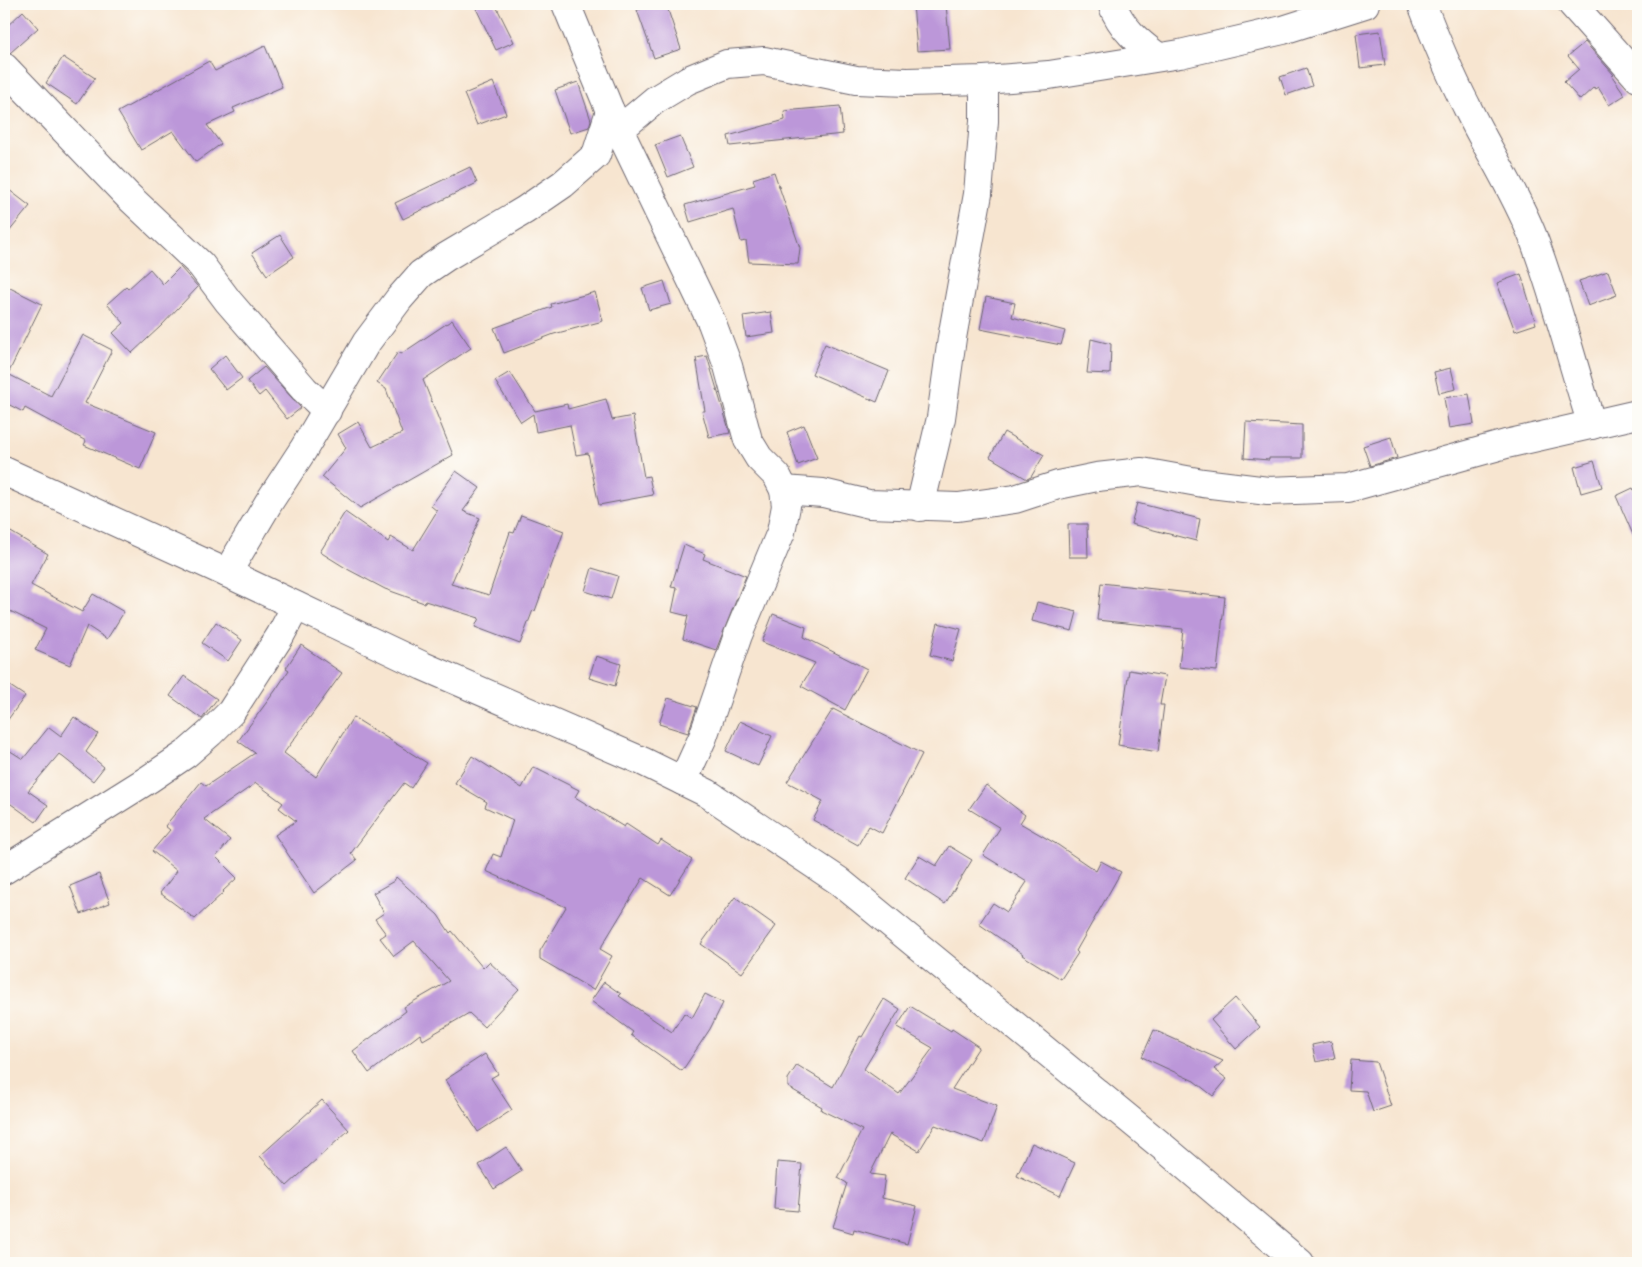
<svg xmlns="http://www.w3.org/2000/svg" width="1642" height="1267" font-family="'Sorts Mill Goudy',serif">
  <rect width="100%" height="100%" fill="#fdfcf7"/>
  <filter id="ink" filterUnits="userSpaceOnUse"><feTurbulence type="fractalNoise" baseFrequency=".02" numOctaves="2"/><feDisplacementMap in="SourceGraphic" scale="10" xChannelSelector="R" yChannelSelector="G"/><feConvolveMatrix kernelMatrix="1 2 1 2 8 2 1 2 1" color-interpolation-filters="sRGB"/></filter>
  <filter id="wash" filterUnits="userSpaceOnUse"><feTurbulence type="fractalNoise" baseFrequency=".0096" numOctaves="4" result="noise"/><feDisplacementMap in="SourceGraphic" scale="20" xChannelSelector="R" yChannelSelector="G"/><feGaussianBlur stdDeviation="1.12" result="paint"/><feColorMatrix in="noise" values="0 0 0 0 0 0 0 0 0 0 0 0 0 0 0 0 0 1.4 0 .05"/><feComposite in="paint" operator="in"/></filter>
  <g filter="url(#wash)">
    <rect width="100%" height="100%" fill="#f7e5d0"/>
    <g id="blocks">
      <g fill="#bc97d9">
        <polygon points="474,4 495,4 514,42 496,50"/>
        <polygon points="658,4 666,4 681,49 654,58 637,10"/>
        <polygon points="913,4 946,4 950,49 917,51"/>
        <polygon points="23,11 38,28 10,53 4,52 4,29"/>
        <polygon points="1380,31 1385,65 1360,68 1356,34"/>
        <polygon points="1585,42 1614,75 1612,76 1625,95 1609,105 1598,87 1595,89 1594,87 1580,100 1564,82 1579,69 1568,56"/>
        <polygon points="265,46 282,87 233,108 235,112 207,125 221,144 196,162 173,131 141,150 118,112 209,61 215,71"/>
        <polygon points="63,57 95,78 77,104 46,83"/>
        <polygon points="1306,68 1312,86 1286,95 1280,77"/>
        <polygon points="493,82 506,114 477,125 464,94"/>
        <polygon points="578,82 591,120 589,127 570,133 555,90"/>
        <polygon points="840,106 843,134 730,146 728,136 785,120 784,111"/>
        <polygon points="680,136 693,167 668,177 655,145"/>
        <polygon points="470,167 477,183 403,219 395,203"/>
        <polygon points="774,172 800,248 798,264 749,262 746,241 741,242 733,209 690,222 685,205 755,185 753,179"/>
        <polygon points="4,186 30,206 4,238"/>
        <polygon points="280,235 294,257 267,275 252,253"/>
        <polygon points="180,267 198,287 161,326 132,353 113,333 124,323 107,304 126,287 128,289 150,269 163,284"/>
        <polygon points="1608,271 1617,295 1588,306 1579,281"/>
        <polygon points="1521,274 1536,324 1515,331 1497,283"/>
        <polygon points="664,281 671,304 649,310 642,288"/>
        <polygon points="4,285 42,304 8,374 51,396 83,335 112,350 85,403 156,432 140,469 84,445 86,441 25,408 23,412 4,402"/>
        <polygon points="595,292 603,321 554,334 504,353 494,328 552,307 551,304"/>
        <polygon points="986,297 1015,303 1012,317 1065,331 1061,345 980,329"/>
        <polygon points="771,312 774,333 746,337 743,316"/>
        <polygon points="452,320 471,348 423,380 453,455 360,508 322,477 346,448 338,434 358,422 372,447 402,433 386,389 377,383 398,352 401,354"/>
        <polygon points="1091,339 1111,344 1110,374 1087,373"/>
        <polygon points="825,344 889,371 877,402 812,374"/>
        <polygon points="225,355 242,378 226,390 209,369"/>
        <polygon points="707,356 730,433 709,437 702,411 705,411 696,358"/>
        <polygon points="264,367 301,408 287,419 265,391 259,396 247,381"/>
        <polygon points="1451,368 1456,389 1439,393 1434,372"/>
        <polygon points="510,372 535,411 567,404 568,409 606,399 612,420 633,416 644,477 649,476 653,495 599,505 588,453 576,455 570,425 536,432 533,414 521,422 495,381"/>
        <polygon points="1469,394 1474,424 1449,428 1444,398"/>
        <polygon points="1246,422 1302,425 1302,458 1269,458 1269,460 1244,458"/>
        <polygon points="804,425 817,458 798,465 787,432"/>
        <polygon points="1004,432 1044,455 1031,477 1027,479 990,457"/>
        <polygon points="1391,437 1397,458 1370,466 1363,446"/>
        <polygon points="1594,461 1602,487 1581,493 1574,467"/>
        <polygon points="456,471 480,488 463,511 480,518 451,584 489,595 510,532 514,533 521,515 564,531 535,611 533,610 520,644 475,627 479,618 425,601 424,603 385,589 349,570 320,552 345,512 388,542 391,537 413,550 437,511 431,506"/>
        <polygon points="1633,488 1638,499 1638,546 1616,496"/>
        <polygon points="1137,503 1200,519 1196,541 1131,524"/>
        <polygon points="1068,524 1087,524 1088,557 1069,557"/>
        <polygon points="4,528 48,554 31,585 82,612 93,594 124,612 107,639 87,626 70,665 35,650 46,629 4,608"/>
        <polygon points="684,545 705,554 703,559 746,576 716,650 683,639 688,616 672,612 677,588 671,587"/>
        <polygon points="592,568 618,576 611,599 585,591"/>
        <polygon points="1101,583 1225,597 1217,671 1179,667 1183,629 1097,620"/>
        <polygon points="1037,602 1077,612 1072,631 1032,621"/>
        <polygon points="773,614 806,627 804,637 867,669 845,710 801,686 815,663 762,642"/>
        <polygon points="216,622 242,640 228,661 202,643"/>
        <polygon points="938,623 961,629 952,661 930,655"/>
        <polygon points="301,645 342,673 284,753 316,777 353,717 427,763 411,788 404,783 351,853 357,860 314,893 275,835 296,821 279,808 283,803 256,783 204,819 230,840 216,857 237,878 223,891 224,892 195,919 160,893 177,871 152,851 170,830 165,826 201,782 206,786 255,753 238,741 275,691 289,670 286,668"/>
        <polygon points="596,656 621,664 615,686 589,678"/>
        <polygon points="1129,670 1165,676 1160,705 1164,705 1158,752 1118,745"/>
        <polygon points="184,676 217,699 202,719 170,696"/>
        <polygon points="4,682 25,696 4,725"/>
        <polygon points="668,698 697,707 688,733 659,724"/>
        <polygon points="833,709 922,754 882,833 869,826 858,845 813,820 823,801 787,782"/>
        <polygon points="74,717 98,734 86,752 104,767 93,781 59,754 28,791 48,805 36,822 4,799 4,747 23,759 49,727 61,736"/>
        <polygon points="740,721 772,736 758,766 726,751"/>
        <polygon points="472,756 522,788 533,767 579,790 575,797 624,827 626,824 658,845 661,840 692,860 670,895 643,878 600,949 612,956 593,990 540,959 540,951 566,907 486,871 493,854 501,857 513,820 485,807 487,802 455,783"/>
        <polygon points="986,785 1025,815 1020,823 1058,845 1096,871 1101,861 1121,872 1076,951 1078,953 1061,979 1022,955 1023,954 979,924 993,903 1007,912 1027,882 983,855 1000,828 969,809"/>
        <polygon points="949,846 972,860 945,904 905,878 919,856 936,866"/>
        <polygon points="99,874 110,903 81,914 70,886"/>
        <polygon points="396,877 438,915 450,933 452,931 483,968 489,962 519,989 484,1027 469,1013 423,1040 420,1034 369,1073 353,1051 406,1011 404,1007 449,981 414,941 394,956 380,938 386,934 375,919 384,913 373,893 394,881"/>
        <polygon points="735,897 776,926 742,973 701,944"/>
        <polygon points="604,982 621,994 619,996 672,1032 684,1013 692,1018 705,994 723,1003 710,1029 682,1071 631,1035 633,1032 591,1001"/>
        <polygon points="1235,998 1260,1027 1236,1049 1211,1020"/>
        <polygon points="884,999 900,1009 864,1069 899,1094 933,1048 897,1027 910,1006 951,1031 952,1029 979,1047 952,1089 997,1106 984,1143 935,1125 919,1151 890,1134 870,1174 885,1176 882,1198 917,1206 907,1244 854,1229 853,1233 833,1227 847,1183 838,1178 862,1130 821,1110 822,1107 788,1087 788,1079 797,1065 833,1087 860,1036 862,1037"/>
        <polygon points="1154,1030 1223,1061 1214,1069 1227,1079 1213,1096 1194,1081 1142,1057"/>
        <polygon points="1331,1041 1335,1058 1316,1062 1312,1045"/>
        <polygon points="485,1054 498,1074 491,1078 512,1110 478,1132 445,1080"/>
        <polygon points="1351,1060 1376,1062 1391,1106 1373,1112 1366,1091 1349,1090"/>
        <polygon points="322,1100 349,1130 287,1186 260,1156"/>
        <polygon points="1032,1143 1075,1163 1060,1196 1017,1176"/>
        <polygon points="506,1147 522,1171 494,1189 479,1165"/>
        <polygon points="777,1162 802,1164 798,1211 774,1209"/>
      </g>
    </g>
  </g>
  <g filter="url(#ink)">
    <use href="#blocks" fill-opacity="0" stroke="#6d666f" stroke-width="1"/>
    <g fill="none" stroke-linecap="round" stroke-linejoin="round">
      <g stroke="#6d666f" stroke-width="30">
        <g id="minor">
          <polyline points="566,4 610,111 712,323 728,366 748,440 759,458 777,476 784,490 786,506 781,532 738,635 703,737 683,781"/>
          <path d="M 1112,4 C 1121,28 1138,42 1158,57"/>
          <path d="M 1422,4 C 1435,38 1449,72 1466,105 C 1487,149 1515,191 1533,237 C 1556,298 1572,363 1592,425"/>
          <polyline points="1572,4 1638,78"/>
          <polyline points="4,67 128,196 201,265 228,301 304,389 327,411"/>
          <polyline points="619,130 655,100 688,80 727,64 764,61 856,80 907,82 984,80 1049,75 1180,54 1283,30 1365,4"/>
          <polyline points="4,471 227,573 423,666 642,761 707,793 839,881 1163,1147 1300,1263"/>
          <polyline points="784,490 823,493 869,504 958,507 1015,499 1058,485 1097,477 1142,472 1203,483 1268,491 1348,488 1506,444 1638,414"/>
          <polyline points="920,507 941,418 952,338 978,194 984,121 984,80"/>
          <polyline points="227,573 269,502 303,450 366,343 399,299 421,274 446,257 525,210 563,184 596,155 610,111"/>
          <polyline points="4,870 149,779 186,754 210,733 231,712 280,636 296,606"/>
        </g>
      </g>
      <use href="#minor" stroke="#fff" stroke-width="28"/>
    </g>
  </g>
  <rect width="1642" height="1267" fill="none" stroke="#fdfcf7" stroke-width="20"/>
</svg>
